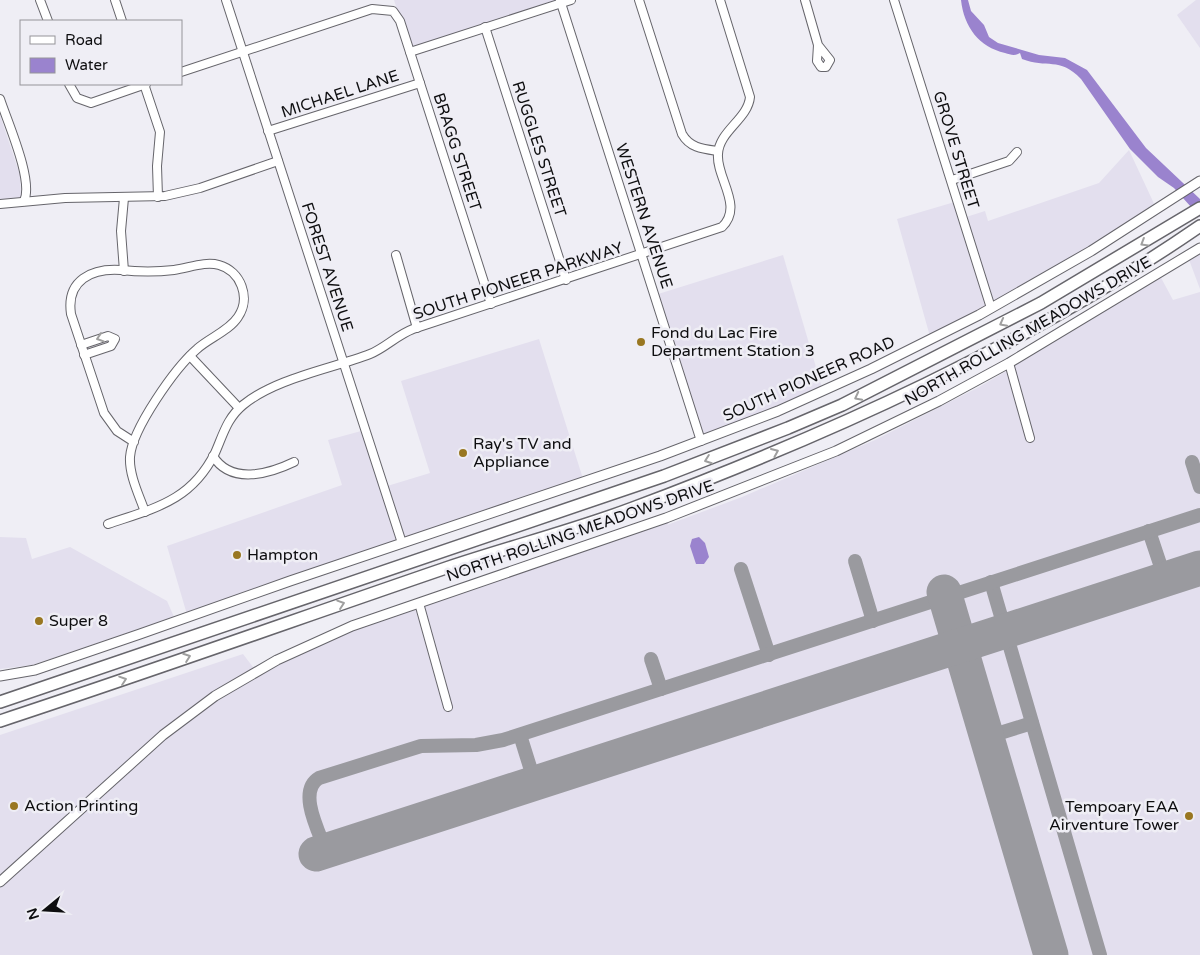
<svg xmlns="http://www.w3.org/2000/svg" width="1200" height="955" font-family="'Varela Round',sans-serif">
  <rect width="100%" height="100%" fill="#efeef5"/>
  <g fill="#e3dfee">
    <polygon points="394,0 560,0 410,52"/>
    <polygon points="1196,0 1200,0 1200,48 1177,15"/>
    <polygon points="0,115 20,175 21,197 0,200"/>
    <polygon points="1129,150 1157,210 931,340 897,219 958,201 963,218 985,211 988,221 1099,183"/>
    <polygon points="1200,248 1200,289 1188,257"/>
    <polygon points="783,255 823,391 701,441 655,295"/>
    <polygon points="1159,274 1173,300 1200,292 1200,955 0,955 0,735 243,654 256,671 296,650 676,515 667,525 742,497 875,440 979,387 1010,369 1009,363"/>
    <polygon points="539,339 584,482 188,618 167,546 342,485 328,440 365,430 384,487 430,473 401,381"/>
    <polygon points="0,537 26,538 32,559 70,547 167,601 174,617 32,665 0,669"/>
  </g>
  <g fill="#9a83ce">
    <path d="M 961,0 L 968,0 L 971,11 L 984,25 L 989,37 L 998,43 L 1039,55 L 1065,58 L 1087,70 L 1146,148 L 1200,199 L 1200,217 L 1174,188 L 1158,177 L 1130,149 L 1081,79 C 1059,56 1047,69 1022,59 L 1020,53 C 1015,56 1011,55 1005,53 C 979,47 964,27 961,0 Z"/>
    <polygon points="699,537 705,543 709,557 704,564 696,564 690,546 692,539"/>
  </g>
  <g fill="none" stroke-linecap="round" stroke-linejoin="round">
    <g stroke="#9a9a9f" stroke-width="14">
      <polyline points="1192,462 1200,487"/>
      <polyline points="1149,531 1165,579"/>
      <polyline points="855,561 873,621"/>
      <polyline points="741,569 769,655"/>
      <polyline points="991,582 1100,955"/>
      <polyline points="651,659 661,689"/>
      <polyline points="520,735 535,783"/>
      <polyline points="987,737 1032,723"/>
      <path d="M 326,851 C 319,832 297,791 319,778 L 421,746 L 476,745 L 503,740 L 1200,515"/>
    </g>
    <g stroke="#9a9a9f" stroke-width="35">
      <polyline points="944,592 1051,955"/>
      <polyline points="316,854 1200,568"/>
    </g>
    <g stroke="#66656b" stroke-width="10">
      <g id="minor">
        <polyline points="40,0 48,21"/>
        <polyline points="115,0 122,21"/>
        <polyline points="226,0 402,543"/>
        <polyline points="560,0 701,441"/>
        <path d="M 639,0 L 682,134 C 690,148 703,149 718,151"/>
        <polyline points="805,0 818,45 817,61 821,67 826,67 830,60 818,45"/>
        <polyline points="894,0 991,308"/>
        <polyline points="485,27 566,280"/>
        <polyline points="410,52 571,0"/>
        <polyline points="181,72 372,9 393,11 400,21 491,304"/>
        <polyline points="69,84 77,98 91,103 146,84"/>
        <polyline points="144,84 160,132 157,166 158,197"/>
        <path d="M 0,99 C 7,121 34,181 24,201"/>
        <polyline points="268,131 420,83"/>
        <polyline points="952,180 1009,161 1017,152"/>
        <polyline points="124,198 121,231 124,271"/>
        <polyline points="0,204 65,198 165,196 200,188 278,161"/>
        <polyline points="396,255 417,328"/>
        <polyline points="81,345 108,336 115,339 111,346 84,355"/>
        <polyline points="190,356 239,408"/>
        <polyline points="1009,363 1030,438"/>
        <path d="M 134,442 L 117,431 L 104,413 L 71,314 C 66,280 92,268 121,270 C 139,272 157,272 174,270 C 189,268 205,261 219,265 C 241,271 251,298 238,317 C 229,331 209,338 197,349 C 175,368 132,429 130,457 C 129,475 139,495 145,512"/>
        <path d="M 213,456 C 231,485 269,474 294,462"/>
        <path d="M 108,524 C 155,508 191,501 215,453 C 223,435 227,418 243,405 C 276,378 331,369 370,354 C 385,348 397,335 413,329 L 722,227 C 744,206 716,178 718,154 C 719,131 748,119 750,97 L 720,0"/>
        <polyline points="419,603 448,707"/>
      </g>
    </g>
    <g stroke="#66656b" stroke-width="11">
      <g id="major">
        <polyline points="0,676 35,670 140,634 290,581 660,456 778,411 871,369 979,315 1091,251 1200,181"/>
        <polyline points="0,882 163,735 215,696 277,660 352,626 666,518 836,451 939,401 1009,363 1200,248"/>
      </g>
    </g>
    <g stroke="#66656b" stroke-width="14">
      <g id="highway">
        <polyline points="0,702 664,476 788,428 842,405 1041,303 1200,208"/>
        <path d="M 0,721 C 149,672 297,619 446,568 C 508,547 572,531 633,508 C 830,434 1026,346 1200,226"/>
      </g>
    </g>
    <use href="#minor" stroke="#fff" stroke-width="8"/>
    <use href="#major" stroke="#fff" stroke-width="9"/>
    <use href="#highway" stroke="#fff" stroke-width="11"/>
  </g>
  <defs><path id="oneway-chevron" d="M-2-3.5L2.5 0L-2 3.5" fill="none" stroke-width="1.6" stroke-linecap="round" stroke-linejoin="round" transform="scale(1.25)"/></defs>
  <g stroke="#9f9f9f">
    <use href="#oneway-chevron" transform="translate(1144 243) rotate(149)"/>
    <use href="#oneway-chevron" transform="translate(1003 323) rotate(152)"/>
    <use href="#oneway-chevron" transform="translate(100 338) rotate(162)"/>
    <use href="#oneway-chevron" transform="translate(858 397) rotate(153)"/>
    <use href="#oneway-chevron" transform="translate(775 452) rotate(-23)"/>
    <use href="#oneway-chevron" transform="translate(708 460) rotate(160)"/>
    <use href="#oneway-chevron" transform="translate(341 604) rotate(-19)"/>
    <use href="#oneway-chevron" transform="translate(187 657) rotate(-20)"/>
    <use href="#oneway-chevron" transform="translate(123 680) rotate(-19)"/>
  </g>
  <g fill="#997721" stroke="#efeef5" stroke-width="2">
    <circle cx="641" cy="342" r="5"/>
    <circle cx="463" cy="453" r="5"/>
    <circle cx="237" cy="555" r="5"/>
    <circle cx="39" cy="621" r="5"/>
    <circle cx="14" cy="806" r="5"/>
    <circle cx="1189" cy="816" r="5"/>
  </g>
  <g text-anchor="middle" dominant-baseline="central" stroke-width="5" stroke-linejoin="round" paint-order="stroke">
    <g font-size="16" fill="#0e0e10" stroke="#efeef5">
      <text transform="translate(340 94) rotate(-18)">MICHAEL LANE</text>
      <text transform="translate(539 149) rotate(72)">RUGGLES STREET</text>
      <text transform="translate(956 150) rotate(73)">GROVE STREET</text>
      <text transform="translate(457 152) rotate(72)">BRAGG STREET</text>
      <text transform="translate(644 216) rotate(72)">WESTERN AVENUE</text>
      <text transform="translate(327 267) rotate(72)">FOREST AVENUE</text>
      <text transform="translate(518 281) rotate(-18)">SOUTH PIONEER PARKWAY</text>
      <text transform="translate(1028 331) rotate(-30)">NORTH ROLLING MEADOWS DRIVE</text>
      <text transform="translate(809 379) rotate(-24)">SOUTH PIONEER ROAD</text>
      <text transform="translate(580 531) rotate(-19)">NORTH ROLLING MEADOWS DRIVE</text>
    </g>
    <g font-size="16" fill="#0e0e10" stroke="#efeef5" text-anchor="start">
      <text x="651" y="333">Fond du Lac Fire<tspan x="651" dy="18">Department Station 3</tspan></text>
      <text x="473" y="444">Ray's TV and<tspan x="473" dy="18">Appliance</tspan></text>
      <text x="247" y="555">Hampton</text>
      <text x="49" y="621">Super 8</text>
      <text x="24" y="806">Action Printing</text>
      <text x="1179" y="807" text-anchor="end">Tempoary EAA<tspan x="1179" dy="18">Airventure Tower</tspan></text>
    </g>
  </g>
  <rect x="20" y="20" width="162" height="65" fill="#efeef5" stroke="#959499"/>
  <rect x="30" y="36" width="25" height="8" fill="#ffffff" stroke="#959499"/>
  <text x="65" y="45" font-size="15" fill="#0e0e10">Road</text>
  <rect x="30" y="58" width="25" height="15" fill="#9a83ce" stroke="#959499"/>
  <text x="65" y="70" font-size="15" fill="#0e0e10">Water</text>
  <g transform="translate(45 910) rotate(252)" stroke="#efeef5" stroke-width="4" paint-order="stroke">
  <path d="M0-4L9 19L0 12L-9 19Z" fill="#0e0e10"/>
  <text y="-8" font-size="14" font-weight="bold" text-anchor="middle" fill="#0e0e10">N</text>
  </g>
</svg>
